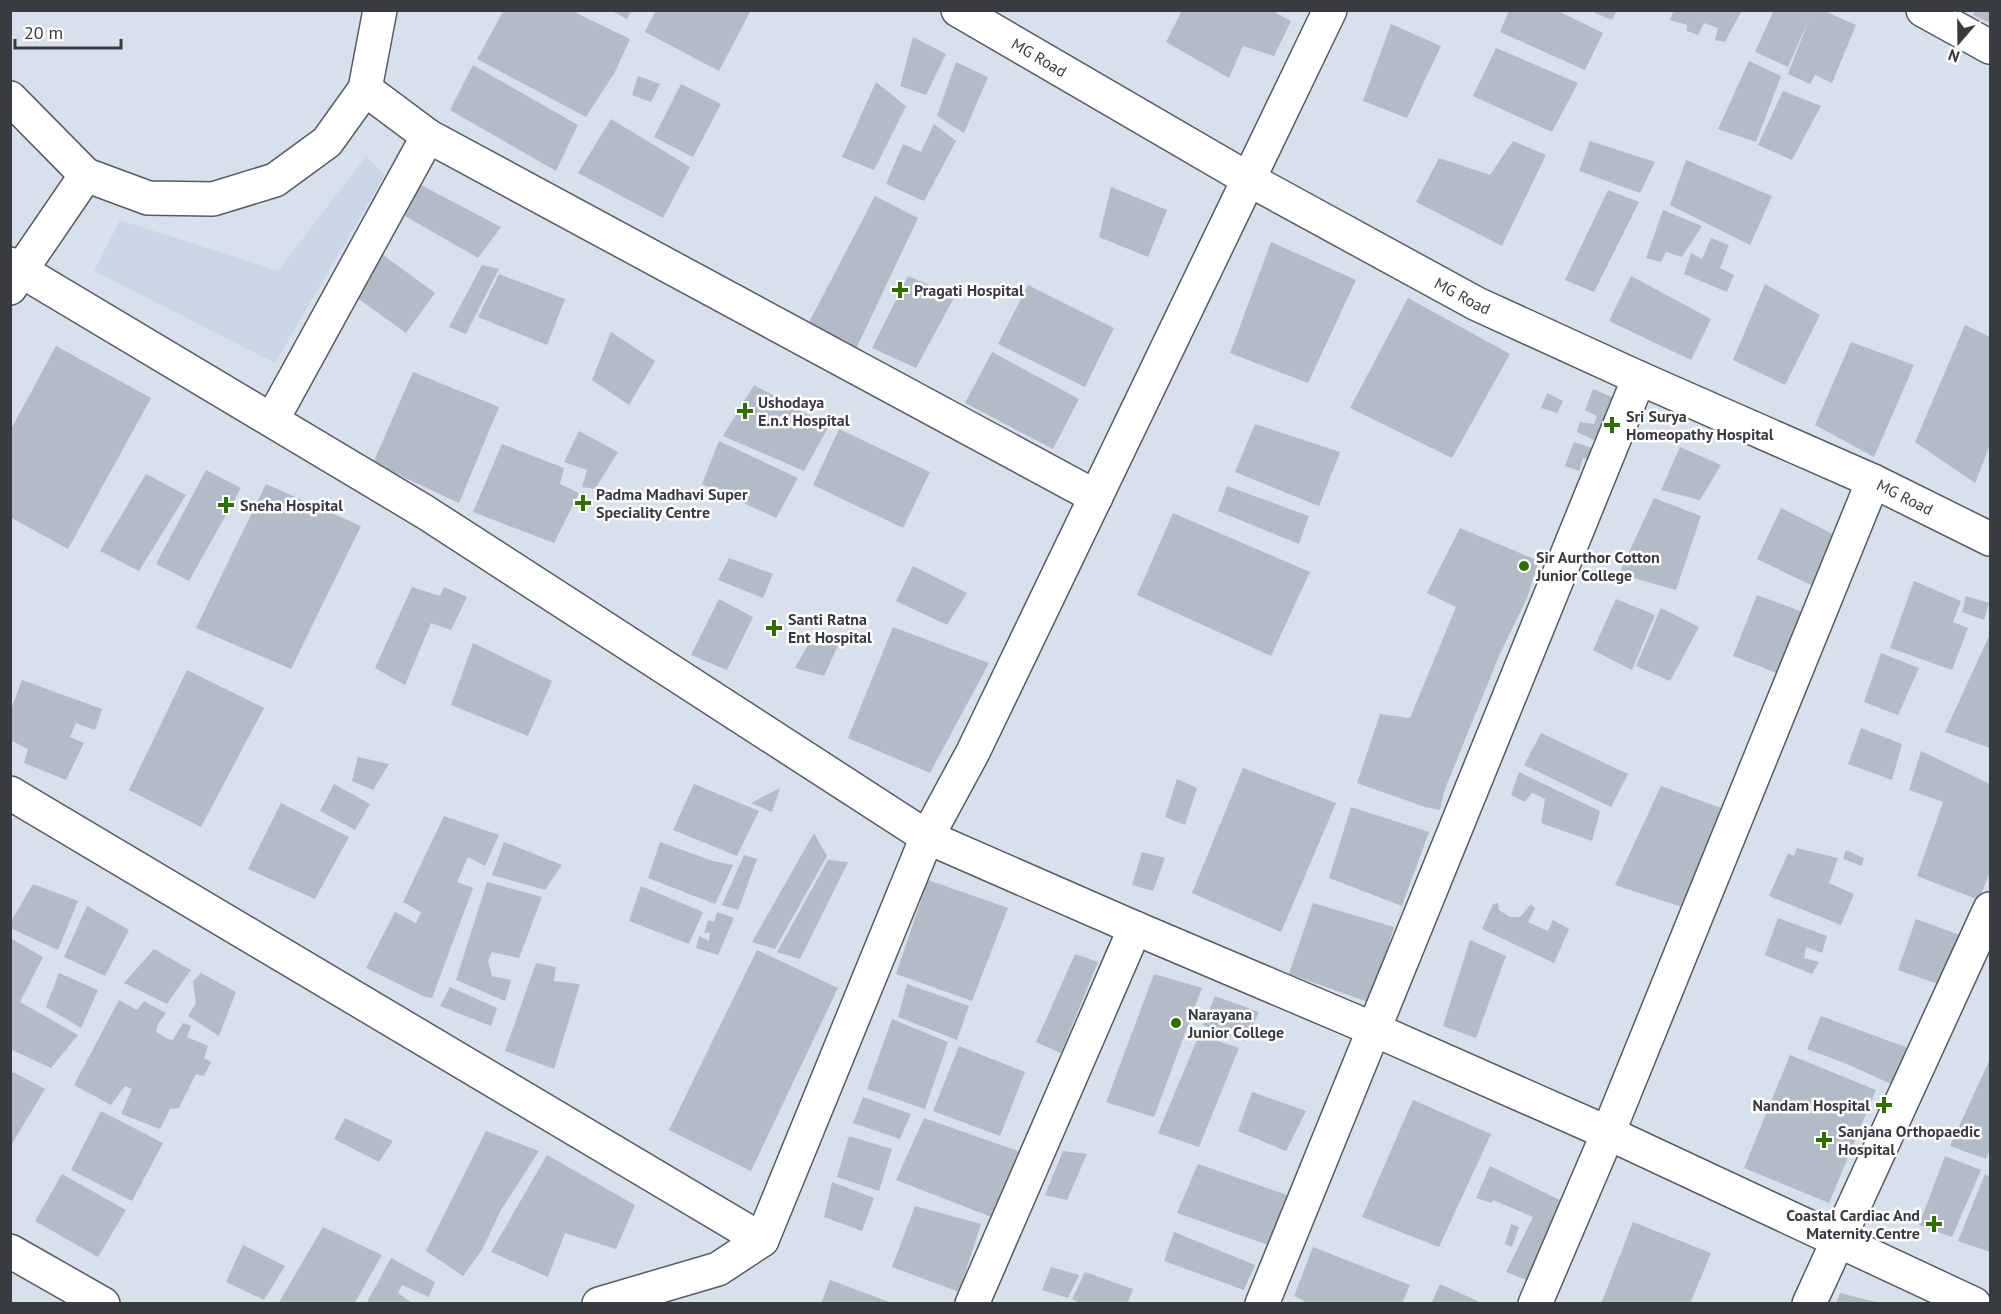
<svg xmlns="http://www.w3.org/2000/svg" width="2001" height="1314" font-family="'PT Sans',sans-serif">
  <rect width="100%" height="100%" fill="#d8e0ec"/>
  <polygon fill="#cad6e8" points="366,156 385,175 275,363 94,271 120,220 278,271"/>
  <g fill="#b3bbc6">
    <polygon points="504,10 570,10 630,39 615,72 586,117 477,59"/>
    <polygon points="610,10 632,10 627,19"/>
    <polygon points="656,10 751,10 719,71 645,32"/>
    <polygon points="1182,10 1271,10 1291,21 1274,56 1243,46 1229,78 1166,42"/>
    <polygon points="1509,10 1556,10 1603,33 1585,70 1500,32"/>
    <polygon points="1588,10 1617,10 1612,20"/>
    <polygon points="1674,10 1742,10 1725,42 1715,40 1718,28 1704,23 1698,35 1687,31 1687,25 1670,20"/>
    <polygon points="1774,10 1822,10 1856,25 1832,83 1815,75 1810,84 1788,74 1809,19 1788,67 1755,52"/>
    <polygon points="1976,10 1990,10 1990,23 1973,15"/>
    <polygon points="1391,24 1441,46 1407,118 1363,101"/>
    <polygon points="913,37 946,54 926,95 900,86"/>
    <polygon points="1496,48 1578,83 1552,132 1473,96"/>
    <polygon points="1749,61 1781,76 1756,142 1718,129"/>
    <polygon points="956,62 988,77 964,133 937,116"/>
    <polygon points="473,65 578,125 556,171 450,110"/>
    <polygon points="638,76 660,84 651,102 632,95"/>
    <polygon points="876,82 906,106 874,170 842,157"/>
    <polygon points="681,84 721,104 693,157 654,137"/>
    <polygon points="1783,91 1821,106 1792,160 1758,145"/>
    <polygon points="611,119 690,167 663,218 578,173"/>
    <polygon points="934,124 956,141 924,201 886,184 903,144 921,152"/>
    <polygon points="1513,141 1546,155 1502,246 1416,202 1439,158 1490,175"/>
    <polygon points="1590,141 1655,162 1640,193 1579,171"/>
    <polygon points="1686,160 1772,196 1750,245 1670,205"/>
    <polygon points="417,183 501,227 478,258 405,216"/>
    <polygon points="1111,187 1167,210 1148,257 1099,237"/>
    <polygon points="1608,190 1639,202 1594,292 1565,280"/>
    <polygon points="875,196 918,218 856,349 806,328"/>
    <polygon points="1663,210 1702,226 1682,257 1666,252 1661,262 1646,258"/>
    <polygon points="1711,238 1729,245 1720,268 1734,275 1727,292 1684,274 1691,253 1702,259"/>
    <polygon points="1271,242 1356,280 1308,383 1230,353"/>
    <polygon points="379,252 435,293 406,333 349,292"/>
    <polygon points="482,265 499,269 466,334 449,327"/>
    <polygon points="499,274 565,299 547,345 478,317"/>
    <polygon points="908,276 955,296 916,368 872,348"/>
    <polygon points="1631,276 1711,319 1691,360 1609,321"/>
    <polygon points="1765,284 1820,315 1785,385 1733,360"/>
    <polygon points="1028,285 1114,328 1085,387 998,344"/>
    <polygon points="1408,298 1510,354 1452,458 1350,408"/>
    <polygon points="1965,325 1990,337 1990,445 1975,483 1915,442"/>
    <polygon points="611,332 655,361 629,405 592,380"/>
    <polygon points="1851,342 1914,365 1874,457 1815,425"/>
    <polygon points="56,346 151,398 68,549 10,517 10,431"/>
    <polygon points="992,352 1079,399 1053,449 965,403"/>
    <polygon points="413,372 499,407 459,503 373,463"/>
    <polygon points="754,385 829,426 804,471 723,436"/>
    <polygon points="1593,389 1614,398 1596,441 1577,432 1580,422 1594,424 1597,416 1585,410"/>
    <polygon points="1547,393 1563,401 1557,413 1541,408"/>
    <polygon points="1255,424 1340,452 1319,506 1235,472"/>
    <polygon points="839,429 930,472 903,528 813,485"/>
    <polygon points="579,431 618,452 595,489 582,487 587,470 564,462"/>
    <polygon points="719,441 798,478 776,518 702,484"/>
    <polygon points="1574,442 1607,453 1601,464 1583,458 1579,471 1565,466"/>
    <polygon points="502,444 564,468 560,484 579,493 554,543 473,512"/>
    <polygon points="1680,447 1721,465 1700,500 1661,490"/>
    <polygon points="206,470 241,488 189,581 156,564"/>
    <polygon points="146,474 186,495 139,571 100,551"/>
    <polygon points="266,484 361,526 291,669 196,628"/>
    <polygon points="1227,486 1309,516 1299,544 1218,511"/>
    <polygon points="1654,498 1701,516 1676,590 1619,574"/>
    <polygon points="1781,508 1835,535 1815,587 1757,559"/>
    <polygon points="1173,513 1310,572 1271,656 1137,595"/>
    <polygon points="1460,528 1539,561 1527,598 1499,656 1445,789 1440,810 1425,807 1357,783 1380,714 1410,718 1456,607 1427,593"/>
    <polygon points="729,558 773,574 763,598 718,580"/>
    <polygon points="913,566 967,593 947,625 896,601"/>
    <polygon points="1914,581 1961,601 1953,622 1968,628 1952,670 1890,648"/>
    <polygon points="412,587 440,596 444,587 467,597 451,630 431,623 405,685 375,668"/>
    <polygon points="1757,595 1803,612 1777,673 1733,656"/>
    <polygon points="1966,596 1989,603 1984,620 1962,612"/>
    <polygon points="719,599 753,617 727,670 691,655"/>
    <polygon points="1616,599 1655,615 1632,670 1593,650"/>
    <polygon points="1661,608 1699,627 1670,681 1636,666"/>
    <polygon points="893,627 989,663 930,773 848,738"/>
    <polygon points="817,629 841,639 824,676 795,668"/>
    <polygon points="1990,634 1990,748 1945,732"/>
    <polygon points="473,643 552,681 528,736 451,705"/>
    <polygon points="1881,653 1919,668 1898,715 1864,702"/>
    <polygon points="187,670 264,708 201,827 129,790"/>
    <polygon points="22,680 102,709 95,730 76,723 70,737 84,743 66,780 24,763 28,749 10,740 10,712"/>
    <polygon points="1861,728 1902,744 1892,780 1848,764"/>
    <polygon points="1541,733 1628,774 1611,807 1524,765"/>
    <polygon points="1921,751 1990,784 1990,872 1979,900 1917,876 1943,802 1909,790"/>
    <polygon points="358,757 389,764 373,790 352,781"/>
    <polygon points="1243,768 1336,803 1281,932 1192,893"/>
    <polygon points="1519,772 1600,811 1592,841 1541,823 1545,799 1532,793 1525,802 1511,795"/>
    <polygon points="1177,779 1197,788 1185,825 1165,817"/>
    <polygon points="334,784 370,804 355,830 320,811"/>
    <polygon points="694,784 759,811 737,856 673,830"/>
    <polygon points="1661,786 1729,811 1688,909 1615,885"/>
    <polygon points="780,788 772,812 751,803"/>
    <polygon points="281,803 349,837 315,899 248,869"/>
    <polygon points="1351,807 1429,832 1402,906 1329,878"/>
    <polygon points="444,816 499,835 485,866 468,857 457,882 473,888 432,998 423,996 366,968 395,912 416,923 421,912 403,902"/>
    <polygon points="814,833 827,856 775,949 752,942"/>
    <polygon points="504,842 562,865 545,890 492,875"/>
    <polygon points="660,842 713,861 733,865 715,904 648,878"/>
    <polygon points="1797,848 1838,858 1829,883 1854,894 1841,925 1769,896 1788,853 1794,856"/>
    <polygon points="1846,850 1864,858 1862,866 1843,859"/>
    <polygon points="1142,852 1165,858 1153,891 1132,885"/>
    <polygon points="744,855 757,859 738,910 722,905"/>
    <polygon points="828,860 848,862 800,959 777,952"/>
    <polygon points="928,880 1008,908 972,1001 896,974"/>
    <polygon points="487,882 542,897 519,958 492,952 488,961 492,976 511,980 505,1001 456,980"/>
    <polygon points="33,884 78,901 58,950 10,928 10,923"/>
    <polygon points="641,886 703,912 689,944 629,921"/>
    <polygon points="1313,903 1394,927 1371,1003 1289,974"/>
    <polygon points="1498,903 1499,910 1510,917 1520,917 1531,904 1535,908 1528,922 1548,931 1553,920 1569,929 1554,963 1482,929 1493,904"/>
    <polygon points="87,906 129,930 105,976 64,957"/>
    <polygon points="717,912 734,918 718,955 696,948 699,936 709,941 710,933 704,933 708,920 714,922"/>
    <polygon points="1778,918 1827,936 1822,953 1806,947 1804,958 1819,962 1812,974 1765,955"/>
    <polygon points="1916,919 1960,935 1941,985 1898,970"/>
    <polygon points="10,938 43,957 20,1002 78,1035 51,1068 10,1049"/>
    <polygon points="1470,940 1506,956 1476,1038 1443,1026"/>
    <polygon points="154,949 191,970 167,1004 124,983"/>
    <polygon points="757,950 838,988 751,1171 669,1130"/>
    <polygon points="1075,954 1098,962 1061,1053 1036,1042"/>
    <polygon points="536,963 556,967 554,981 580,984 554,1069 505,1051"/>
    <polygon points="59,973 98,990 81,1028 46,1007"/>
    <polygon points="201,973 236,992 219,1036 188,1016 196,1003 193,981"/>
    <polygon points="1154,974 1202,988 1154,1117 1106,1102"/>
    <polygon points="907,984 969,1006 957,1040 898,1017"/>
    <polygon points="450,987 497,1008 491,1026 440,1006"/>
    <polygon points="1215,996 1259,1012 1245,1041 1203,1025"/>
    <polygon points="119,1000 137,1010 144,1001 166,1013 158,1024 156,1032 168,1039 173,1040 183,1023 191,1026 187,1037 208,1046 204,1058 211,1062 204,1076 196,1074 179,1108 170,1109 160,1129 121,1114 132,1089 125,1086 111,1105 74,1085"/>
    <polygon points="1821,1016 1919,1052 1902,1089 1847,1064 1807,1049"/>
    <polygon points="892,1019 948,1042 925,1109 867,1089"/>
    <polygon points="1199,1035 1239,1048 1199,1147 1158,1133"/>
    <polygon points="959,1046 1025,1072 1000,1136 933,1111"/>
    <polygon points="1790,1055 1876,1090 1829,1203 1744,1168"/>
    <polygon points="1990,1059 1990,1149 1986,1159 1950,1146"/>
    <polygon points="13,1072 45,1089 10,1147 10,1077"/>
    <polygon points="1252,1092 1306,1111 1286,1151 1238,1131"/>
    <polygon points="863,1097 911,1114 900,1139 853,1123"/>
    <polygon points="1413,1100 1491,1134 1439,1247 1362,1217"/>
    <polygon points="101,1111 163,1143 132,1201 71,1170"/>
    <polygon points="345,1118 393,1141 379,1162 334,1139"/>
    <polygon points="924,1118 1021,1152 994,1218 896,1180"/>
    <polygon points="486,1131 539,1151 501,1210 482,1250 463,1276 426,1251"/>
    <polygon points="849,1136 892,1149 879,1191 837,1177"/>
    <polygon points="1063,1151 1087,1154 1067,1200 1045,1195"/>
    <polygon points="547,1155 635,1205 616,1249 565,1233 548,1277 491,1252"/>
    <polygon points="1945,1156 1981,1170 1952,1237 1919,1225"/>
    <polygon points="1198,1164 1287,1195 1268,1245 1177,1213"/>
    <polygon points="1490,1166 1568,1204 1532,1282 1506,1272 1533,1217 1493,1200 1492,1203 1476,1198"/>
    <polygon points="62,1174 126,1210 98,1257 35,1221"/>
    <polygon points="1985,1174 1990,1177 1990,1252 1958,1241"/>
    <polygon points="832,1182 874,1198 862,1231 824,1217"/>
    <polygon points="915,1206 981,1224 959,1292 892,1267"/>
    <polygon points="1633,1222 1711,1253 1690,1304 1601,1304"/>
    <polygon points="1511,1224 1519,1227 1512,1247 1505,1244"/>
    <polygon points="323,1227 382,1255 354,1304 278,1304"/>
    <polygon points="1174,1232 1255,1265 1244,1290 1164,1261"/>
    <polygon points="243,1245 285,1266 264,1300 226,1282"/>
    <polygon points="1313,1247 1410,1285 1402,1304 1310,1304 1294,1296"/>
    <polygon points="391,1258 435,1282 429,1297 402,1285 398,1293 414,1304 366,1304"/>
    <polygon points="1051,1267 1079,1275 1068,1298 1042,1290"/>
    <polygon points="1085,1272 1133,1289 1127,1304 1082,1304 1072,1299"/>
    <polygon points="830,1280 892,1303 892,1304 821,1304"/>
    <polygon points="1440,1284 1484,1304 1431,1304"/>
    <polygon points="1840,1293 1880,1303 1880,1304 1836,1304"/>
  </g>
  <g fill="none" stroke-linecap="round" stroke-linejoin="round">
    <g stroke="#565c66" stroke-width="36">
      <g id="minor">
        <path id="s1" d="M 958,10 L 1250,180 L 1477,304 L 1639,378 L 1873,481 L 1990,539"/>
        <polyline points="1923,10 1990,47"/>
        <polyline points="365,89 428,136 1096,497"/>
        <polyline points="10,98 86,175 148,198 213,199 275,180 327,142 365,89 380,10"/>
        <polyline points="10,264 425,512 927,837 1135,928 1373,1029 1608,1133 1974,1304"/>
        <polyline points="10,288 21,270 86,175"/>
        <polyline points="272,420 428,136"/>
        <polyline points="10,793 762,1240"/>
        <polyline points="10,1251 103,1304"/>
        <polyline points="972,1304 1135,928"/>
        <polyline points="1262,1304 1639,378"/>
        <polyline points="1535,1304 1608,1133 1873,481"/>
        <polyline points="1809,1304 1990,909"/>
      </g>
    </g>
    <g stroke="#565c66" stroke-width="36">
      <polyline id="tertiary" points="599,1304 718,1269 762,1240 927,837 973,752 1330,10"/>
    </g>
    <use href="#minor" stroke="#fff" stroke-width="33"/>
    <use href="#tertiary" stroke="#fff" stroke-width="33"/>
  </g>
  <g fill="#316e00" stroke="#fff" stroke-width="2">
    <path d="M897 281h6v6h6v6h-6v6h-6v-6h-6v-6h6z"/>
    <path d="M742 402h6v6h6v6h-6v6h-6v-6h-6v-6h6z"/>
    <path d="M1609 416h6v6h6v6h-6v6h-6v-6h-6v-6h6z"/>
    <path d="M580 494h6v6h6v6h-6v6h-6v-6h-6v-6h6z"/>
    <path d="M223 496h6v6h6v6h-6v6h-6v-6h-6v-6h6z"/>
    <circle cx="1524" cy="566" r="6"/>
    <path d="M771 619h6v6h6v6h-6v6h-6v-6h-6v-6h6z"/>
    <circle cx="1176" cy="1023" r="6"/>
    <path d="M1881 1096h6v6h6v6h-6v6h-6v-6h-6v-6h6z"/>
    <path d="M1821 1131h6v6h6v6h-6v6h-6v-6h-6v-6h6z"/>
    <path d="M1931 1215h6v6h6v6h-6v6h-6v-6h-6v-6h6z"/>
  </g>
  <g text-anchor="middle" dominant-baseline="central" stroke-width="5" stroke-linejoin="round" paint-order="stroke">
    <g font-size="16" fill="#383b40" stroke="#fff">
      <text stroke="none"><textPath href="#s1" startOffset="94">MG Road</textPath></text>
      <text stroke="none"><textPath href="#s1" startOffset="580">MG Road</textPath></text>
      <text stroke="none"><textPath href="#s1" startOffset="1066">MG Road</textPath></text>
    </g>
    <g font-size="16" font-weight="bold" fill="#383b40" stroke="#fff" text-anchor="start">
      <text x="914" y="290">Pragati Hospital</text>
      <text x="758" y="402">Ushodaya<tspan x="758" dy="18">E.n.t Hospital</tspan></text>
      <text x="1626" y="416">Sri Surya<tspan x="1626" dy="18">Homeopathy Hospital</tspan></text>
      <text x="596" y="494">Padma Madhavi Super<tspan x="596" dy="18">Speciality Centre</tspan></text>
      <text x="240" y="505">Sneha Hospital</text>
      <text x="1536" y="557">Sir Aurthor Cotton<tspan x="1536" dy="18">Junior College</tspan></text>
      <text x="788" y="619">Santi Ratna<tspan x="788" dy="18">Ent Hospital</tspan></text>
      <text x="1188" y="1014">Narayana<tspan x="1188" dy="18">Junior College</tspan></text>
      <text x="1870" y="1105" text-anchor="end">Nandam Hospital</text>
      <text x="1838" y="1131">Sanjana Orthopaedic<tspan x="1838" dy="18">Hospital</tspan></text>
      <text x="1920" y="1215" text-anchor="end">Coastal Cardiac And<tspan x="1920" dy="18">Maternity Centre</tspan></text>
    </g>
  </g>
  <rect width="2001" height="1314" fill="none" stroke="#383b40" stroke-width="24"/>
  <g transform="translate(1959 42) rotate(200)" stroke="#ffffff" stroke-width="4.5" paint-order="stroke">
  <path d="M0-4.5L10 22L0 15L-10 22Z" fill="#383b40"/>
  <text y="-9" font-size="16" font-weight="bold" text-anchor="middle" fill="#383b40">N</text>
  </g>
  <path d="M15 39v9h106v-9" fill="none" stroke="#383b40" stroke-width="3"/>
  <text x="24" y="39" font-size="18" fill="#383b40" stroke="#ffffff" stroke-width="4.5" paint-order="stroke">20 m</text>
</svg>
